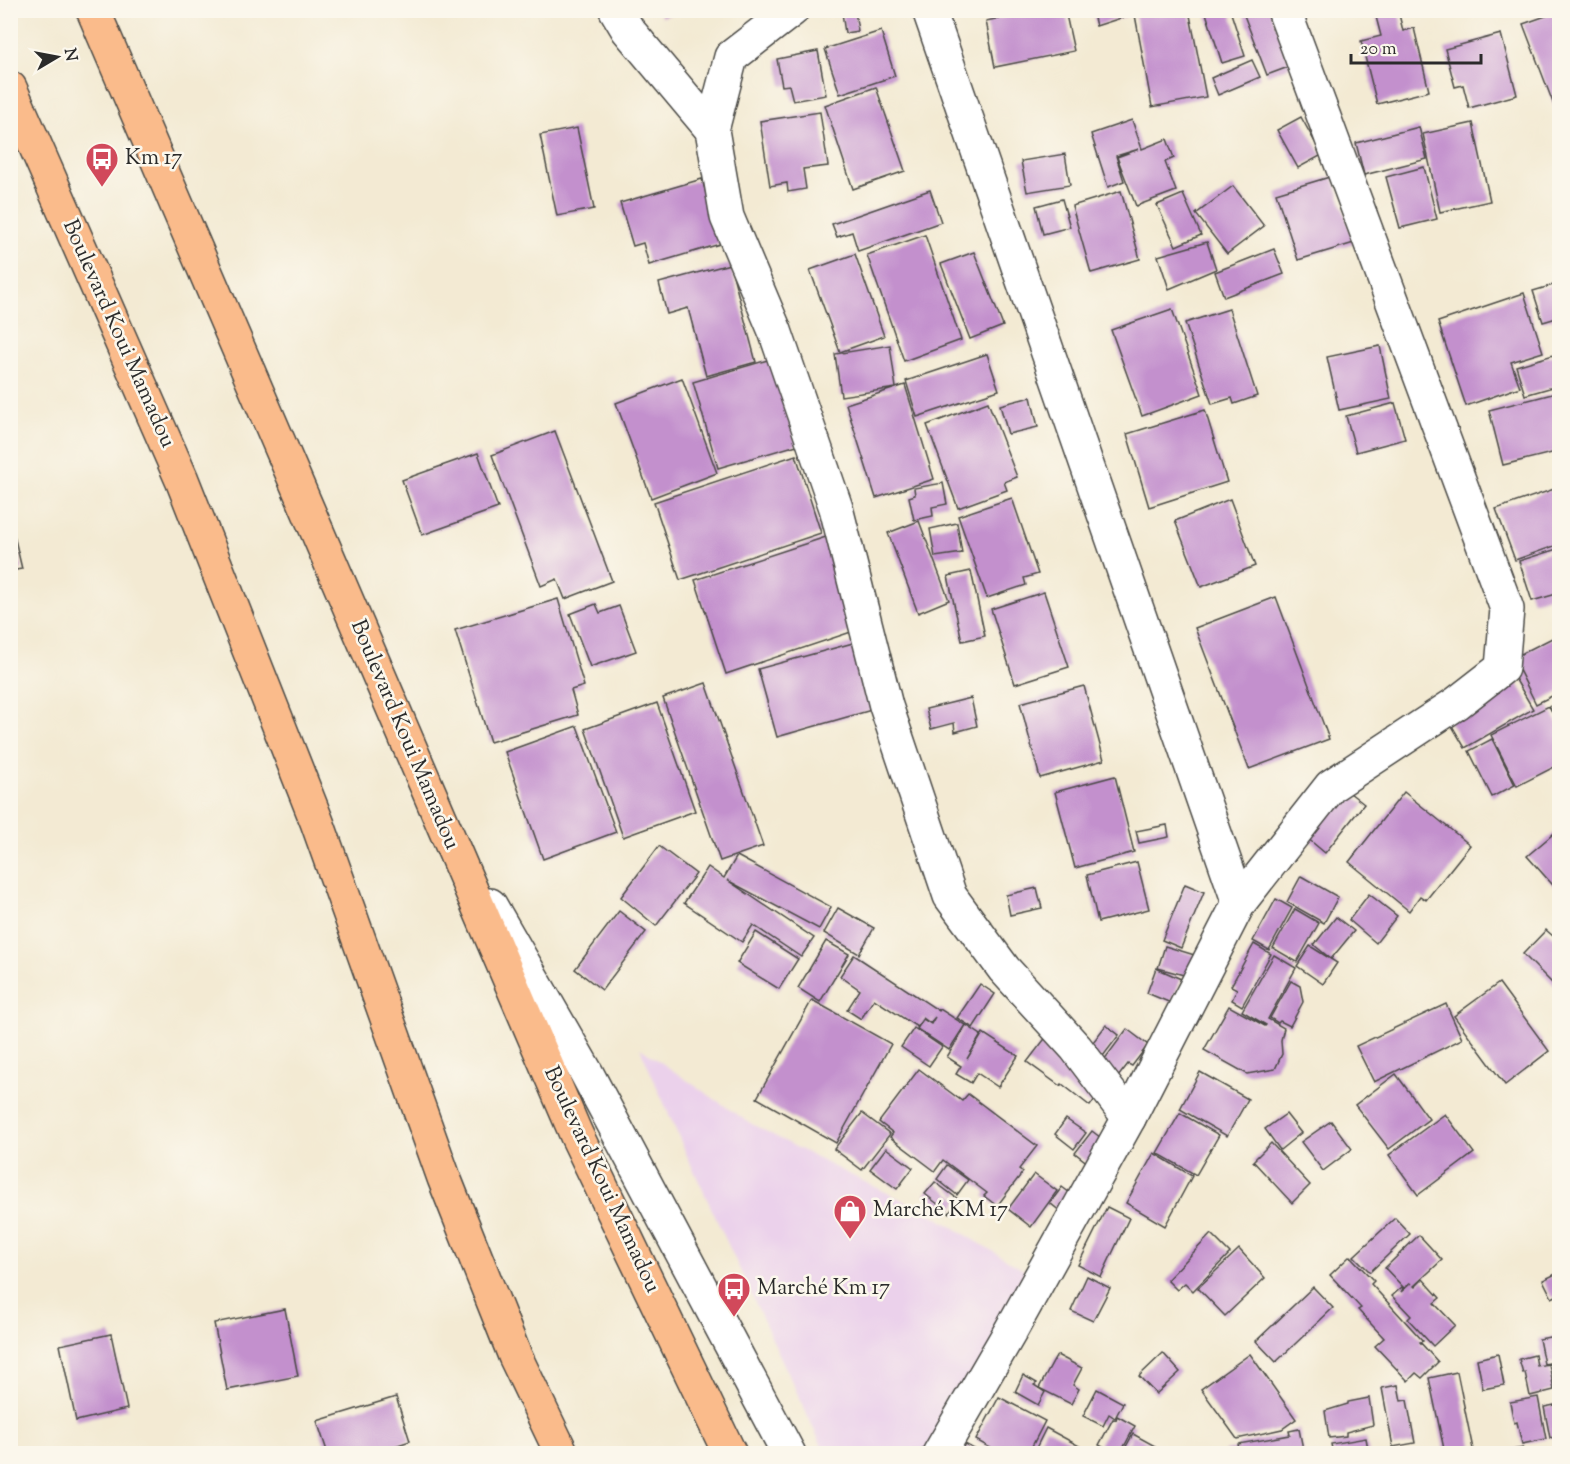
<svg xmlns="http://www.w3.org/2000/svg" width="1570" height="1464" font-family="'Sorts Mill Goudy',serif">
  <rect width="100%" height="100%" fill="#fbf7ec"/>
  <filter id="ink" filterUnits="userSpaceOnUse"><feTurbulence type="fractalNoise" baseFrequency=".0167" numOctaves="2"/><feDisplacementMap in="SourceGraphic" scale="12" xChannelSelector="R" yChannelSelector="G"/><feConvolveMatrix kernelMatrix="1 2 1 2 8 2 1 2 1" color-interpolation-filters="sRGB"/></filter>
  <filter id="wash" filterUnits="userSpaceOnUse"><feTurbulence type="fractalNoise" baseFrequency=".008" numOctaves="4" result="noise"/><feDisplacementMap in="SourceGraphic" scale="24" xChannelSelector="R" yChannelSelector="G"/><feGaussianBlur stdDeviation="1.35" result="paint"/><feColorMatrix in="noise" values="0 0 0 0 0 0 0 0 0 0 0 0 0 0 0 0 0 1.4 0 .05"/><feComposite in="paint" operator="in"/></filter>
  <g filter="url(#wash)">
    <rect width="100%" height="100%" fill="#f3ead3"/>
    <polygon fill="#ebd1eb" points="640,1048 748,1122 830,1165 935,1216 1035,1277 928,1453 825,1453 688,1158"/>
    <g id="blocks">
      <g fill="#c390cd">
        <polygon points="660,10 681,10 681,11 661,17"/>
        <polygon points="1038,10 1065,10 1074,51 995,67 986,21"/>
        <polygon points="1092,10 1143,10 1143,11 1096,26"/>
        <polygon points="1163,10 1189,10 1206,97 1152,107 1135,15"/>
        <polygon points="1205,10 1230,10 1245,56 1222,63"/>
        <polygon points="1242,10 1270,10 1291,66 1267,75"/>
        <polygon points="1384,10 1398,10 1403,31 1414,28 1429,91 1377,104 1361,41 1381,36 1375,13"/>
        <polygon points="855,11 858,31 845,33 842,13"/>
        <polygon points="1560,11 1560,107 1555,108 1523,24"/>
        <polygon points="881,31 895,76 840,94 825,49"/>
        <polygon points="1501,34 1517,95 1469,108 1463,85 1455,87 1445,49"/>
        <polygon points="818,51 826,95 793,101 789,85 782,86 777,59"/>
        <polygon points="1252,60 1260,77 1218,95 1211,78"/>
        <polygon points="876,87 905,171 853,189 825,105"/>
        <polygon points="820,112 828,166 803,169 806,189 788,192 787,183 770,186 760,121"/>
        <polygon points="1301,117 1322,155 1298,168 1277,130"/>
        <polygon points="1132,120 1142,149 1167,139 1174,158 1165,162 1176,191 1136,206 1117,157 1139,149 1116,156 1124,181 1108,187 1091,134"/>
        <polygon points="1473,123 1490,201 1440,212 1423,134"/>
        <polygon points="1419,127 1427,159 1364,175 1356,143"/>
        <polygon points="577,128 594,209 557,216 540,135"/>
        <polygon points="1065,154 1070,185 1027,192 1021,161"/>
        <polygon points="1424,167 1437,219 1400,228 1386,177"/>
        <polygon points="1333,176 1354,243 1298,260 1276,193"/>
        <polygon points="702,179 720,244 649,265 643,243 633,246 620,203"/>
        <polygon points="1233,186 1264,226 1227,254 1196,214"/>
        <polygon points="930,190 941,222 858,251 852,232 837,237 832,224"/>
        <polygon points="1121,191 1140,259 1091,273 1072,206"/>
        <polygon points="1183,194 1201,235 1176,246 1157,205"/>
        <polygon points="1062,199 1070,227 1043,234 1036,206"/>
        <polygon points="925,235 961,340 904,361 867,255"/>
        <polygon points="1207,242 1216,269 1169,289 1158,256"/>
        <polygon points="1274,249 1284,274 1224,297 1215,272"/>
        <polygon points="974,252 1003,326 970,339 941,264"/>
        <polygon points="855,254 884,336 840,352 810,270"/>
        <polygon points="730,264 756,362 706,376 688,308 667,314 659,283"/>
        <polygon points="1560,283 1560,317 1543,322 1533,291"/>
        <polygon points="1524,293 1543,352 1511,362 1520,387 1466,406 1438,322"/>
        <polygon points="1172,309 1202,394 1142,416 1111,330"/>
        <polygon points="1229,309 1257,396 1234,404 1232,398 1212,404 1185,323"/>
        <polygon points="890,345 896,388 905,385 934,479 876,498 846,404 896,388 841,396 835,354"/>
        <polygon points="1380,346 1391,399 1339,410 1327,357"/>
        <polygon points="1560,353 1560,385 1525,395 1516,366"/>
        <polygon points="987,354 999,390 917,417 906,381"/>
        <polygon points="771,359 797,445 718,468 693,382"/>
        <polygon points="682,378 717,473 651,498 616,403"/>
        <polygon points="1560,392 1560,451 1503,465 1489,410"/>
        <polygon points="1031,397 1038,427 1008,434 1000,405"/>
        <polygon points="988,402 1017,477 1004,482 1007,490 958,508 927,425"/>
        <polygon points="1395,403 1405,439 1356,452 1346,416"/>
        <polygon points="1205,410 1227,482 1149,507 1127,434"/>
        <polygon points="555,431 612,581 565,599 557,579 541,586 492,455"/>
        <polygon points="478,453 498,508 422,535 402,480"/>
        <polygon points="796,455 821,533 680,580 654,502"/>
        <polygon points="943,483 947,504 932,507 933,516 914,520 909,497 915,495 914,488"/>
        <polygon points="1560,487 1560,544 1515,560 1496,509"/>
        <polygon points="1012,498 1038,574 1024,578 1026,585 987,598 958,516"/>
        <polygon points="1230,499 1255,566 1201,587 1175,521"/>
        <polygon points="10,518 22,569 10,571"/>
        <polygon points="919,521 949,600 918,613 888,533"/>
        <polygon points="957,523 962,553 935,557 930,529"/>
        <polygon points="829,536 860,629 726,674 695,580"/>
        <polygon points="1560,548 1560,593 1532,601 1519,561"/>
        <polygon points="971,571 985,636 962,641 948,576"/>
        <polygon points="1044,592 1069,667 1015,684 991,609"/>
        <polygon points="1276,597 1329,739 1249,769 1195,628"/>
        <polygon points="558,599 584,686 571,690 578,715 490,742 455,630"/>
        <polygon points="596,604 600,613 619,606 636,651 590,667 570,614"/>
        <polygon points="1560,634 1560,692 1536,704 1513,658"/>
        <polygon points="864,640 882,707 777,737 758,669"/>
        <polygon points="1513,675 1533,709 1465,748 1445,714"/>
        <polygon points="706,683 763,846 720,861 663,698"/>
        <polygon points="1084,686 1104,760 1040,778 1020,703"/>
        <polygon points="971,698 977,726 955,732 954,723 931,729 926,709"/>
        <polygon points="657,703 695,811 623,837 585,729"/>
        <polygon points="1549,706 1560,728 1560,764 1517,786 1491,735"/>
        <polygon points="577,726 616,832 543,859 505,752"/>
        <polygon points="1492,739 1515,785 1492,797 1469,751"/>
        <polygon points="1115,776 1134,852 1075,868 1055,792"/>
        <polygon points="1345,789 1364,804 1325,853 1306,837"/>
        <polygon points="1404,792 1470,845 1426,900 1420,896 1409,911 1349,862"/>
        <polygon points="1167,825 1169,837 1139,843 1136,831"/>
        <polygon points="1558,830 1560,831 1560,893 1527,856"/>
        <polygon points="659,846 696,874 656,926 621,897"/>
        <polygon points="737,856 831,907 819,929 727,880 814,938 801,957 753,925 742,942 684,903 708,867 724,878"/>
        <polygon points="1137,862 1149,909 1098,922 1087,875"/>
        <polygon points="1301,876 1338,897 1324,923 1287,902"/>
        <polygon points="1185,884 1204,892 1181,948 1162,940"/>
        <polygon points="1037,888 1042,908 1010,915 1006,895"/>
        <polygon points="1369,894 1397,916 1376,943 1349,920"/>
        <polygon points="1276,899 1292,908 1269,950 1253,941"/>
        <polygon points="838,908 874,928 859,954 824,933"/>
        <polygon points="1295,909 1319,923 1297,962 1273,948"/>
        <polygon points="619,911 646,932 602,990 575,969"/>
        <polygon points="1336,917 1354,931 1331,959 1314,945"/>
        <polygon points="1546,930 1560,942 1558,989 1523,954"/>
        <polygon points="756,932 798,959 779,989 737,963"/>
        <polygon points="826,941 849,954 820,1002 798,988"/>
        <polygon points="1254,944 1271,954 1242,1006 1232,1000 1237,989 1231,986"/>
        <polygon points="1165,946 1201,957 1195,978 1158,968"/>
        <polygon points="1310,946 1337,963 1323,984 1297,966"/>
        <polygon points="854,955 939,1011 940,1009 965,1025 949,1050 917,1029 923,1019 931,1024 935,1017 930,1023 923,1018 917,1027 874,999 861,1019 847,1010 860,990 840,976"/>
        <polygon points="1274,955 1296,968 1268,1019 1284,1028 1281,1040 1282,1054 1275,1069 1247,1074 1204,1050 1229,1006 1265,1026 1266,1025 1242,1011"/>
        <polygon points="1156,968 1181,979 1171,1003 1147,993"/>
        <polygon points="1291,981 1300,986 1303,1002 1290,1026 1280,1021 1278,1023 1270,1018"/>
        <polygon points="1499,983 1549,1051 1505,1085 1454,1016"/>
        <polygon points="980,984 995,994 973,1028 957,1018"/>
        <polygon points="812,1000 891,1044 836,1143 757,1098"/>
        <polygon points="1446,1004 1462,1039 1374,1082 1356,1046"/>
        <polygon points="966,1025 981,1035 967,1059 983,1033 1018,1056 998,1087 977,1073 971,1083 956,1074 961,1066 947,1057"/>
        <polygon points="1106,1025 1119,1035 1097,1064 1084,1054"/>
        <polygon points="914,1028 942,1047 929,1066 901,1047"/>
        <polygon points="1127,1029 1148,1045 1132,1066 1128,1064 1118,1077 1101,1064"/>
        <polygon points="1047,1036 1104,1087 1090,1106 1062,1084 1060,1086 1027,1062"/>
        <polygon points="919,1069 962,1101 968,1094 1037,1146 1019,1169 1023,1172 997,1206 984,1196 987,1193 943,1160 935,1171 890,1137 893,1133 879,1122"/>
        <polygon points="1200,1072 1248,1099 1227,1136 1180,1109"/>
        <polygon points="1396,1074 1429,1119 1389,1149 1355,1105"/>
        <polygon points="862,1113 890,1134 862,1170 834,1149"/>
        <polygon points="1180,1113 1219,1135 1196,1175 1157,1153"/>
        <polygon points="1286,1114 1301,1133 1280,1150 1265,1129"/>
        <polygon points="1445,1114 1474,1153 1418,1195 1389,1155"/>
        <polygon points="1066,1119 1086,1133 1074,1149 1055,1134"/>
        <polygon points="1331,1121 1352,1149 1323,1171 1301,1142"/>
        <polygon points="1092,1131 1110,1145 1093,1167 1075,1153"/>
        <polygon points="1271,1143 1310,1185 1292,1203 1253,1161"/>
        <polygon points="886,1148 913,1168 897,1189 870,1169"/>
        <polygon points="1154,1153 1192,1176 1165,1226 1126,1203"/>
        <polygon points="947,1165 968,1180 957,1195 937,1179"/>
        <polygon points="1034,1174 1057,1191 1031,1227 1008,1209"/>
        <polygon points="935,1182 959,1200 949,1213 925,1194"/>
        <polygon points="1062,1187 1078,1199 1066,1216 1050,1203"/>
        <polygon points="1107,1207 1129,1218 1101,1277 1078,1265"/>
        <polygon points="1395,1218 1410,1234 1370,1272 1354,1256"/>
        <polygon points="1211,1234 1230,1253 1193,1291 1185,1283 1177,1290 1167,1280"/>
        <polygon points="1419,1235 1442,1260 1414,1286 1415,1287 1423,1279 1440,1298 1434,1303 1455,1325 1433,1346 1408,1319 1411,1316 1392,1296 1402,1287 1403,1289 1401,1292 1411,1283 1404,1288 1385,1268"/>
        <polygon points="1239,1249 1265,1278 1225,1316 1198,1288"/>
        <polygon points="1350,1256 1374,1281 1371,1284 1423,1341 1420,1342 1438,1362 1422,1378 1416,1373 1408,1381 1375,1346 1384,1338 1358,1310 1361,1308 1330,1275"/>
        <polygon points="1560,1272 1560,1294 1552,1298 1543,1280"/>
        <polygon points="1087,1276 1110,1288 1093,1321 1071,1311"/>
        <polygon points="1313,1287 1333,1308 1276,1362 1256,1341"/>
        <polygon points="285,1309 298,1376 227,1390 214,1323"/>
        <polygon points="111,1334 127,1409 76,1421 60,1345"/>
        <polygon points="1560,1335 1560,1361 1544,1364 1539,1339"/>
        <polygon points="1163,1353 1180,1372 1156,1394 1139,1376"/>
        <polygon points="1250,1354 1296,1419 1282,1429 1237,1439 1201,1389"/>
        <polygon points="1498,1354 1504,1385 1483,1389 1477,1359"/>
        <polygon points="1057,1355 1082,1368 1073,1385 1079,1389 1071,1404 1039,1388"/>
        <polygon points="1535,1355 1537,1366 1549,1364 1554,1390 1530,1396 1525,1372 1523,1373 1519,1359"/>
        <polygon points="1457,1372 1474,1454 1445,1454 1429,1378"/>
        <polygon points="1023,1375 1037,1383 1034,1385 1045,1392 1038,1405 1015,1392"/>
        <polygon points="1398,1385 1401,1401 1407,1400 1415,1443 1393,1447 1382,1388"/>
        <polygon points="1097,1389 1123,1403 1115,1418 1109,1414 1103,1426 1083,1416"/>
        <polygon points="396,1397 410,1441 371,1454 328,1454 317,1421"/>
        <polygon points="999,1397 1045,1421 1028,1454 1001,1454 976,1440"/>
        <polygon points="1538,1397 1546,1439 1522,1444 1517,1422 1514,1423 1510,1402"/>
        <polygon points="1369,1398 1373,1425 1346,1432 1346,1436 1329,1438 1325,1411 1348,1404 1348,1402"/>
        <polygon points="1560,1404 1560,1454 1557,1454 1554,1437 1550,1438 1544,1407"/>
        <polygon points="1117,1416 1135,1426 1120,1454 1116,1454 1099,1445 1113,1419 1116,1420"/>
        <polygon points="1046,1428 1083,1448 1080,1454 1033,1454"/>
        <polygon points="1299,1429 1304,1454 1225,1454 1225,1451 1239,1449 1238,1444 1290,1435 1289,1431"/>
        <polygon points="1133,1434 1155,1446 1151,1454 1122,1454"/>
        <polygon points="1366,1438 1369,1454 1333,1454 1331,1444"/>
        <polygon points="963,1443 983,1454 958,1454"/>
        <polygon points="1523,1448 1524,1454 1501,1454 1501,1452"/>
      </g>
    </g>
  </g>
  <g filter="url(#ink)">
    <use href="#blocks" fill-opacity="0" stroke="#494844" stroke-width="1.5"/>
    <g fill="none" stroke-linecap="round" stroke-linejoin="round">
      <g stroke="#494844" stroke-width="36">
        <g id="minor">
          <polyline points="616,10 628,30 712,130"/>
          <polyline points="792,10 731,57 712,130 727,217 775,331 836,508 886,706 950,896 1004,969 1076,1048 1129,1118"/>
          <polyline points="929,10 1239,903"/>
          <polyline points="490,905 586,1072 789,1454"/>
          <polyline points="939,1454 1010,1332 1129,1118 1239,903 1331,786 1457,703 1502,668 1507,609 1284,10"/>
        </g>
      </g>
      <g stroke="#494844" stroke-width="36">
        <g id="primary">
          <polyline points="93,10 576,1134 730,1454"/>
          <polyline points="10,88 182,480 317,822 444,1178 515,1356 562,1454"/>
        </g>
      </g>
      <use href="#minor" stroke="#fff" stroke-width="33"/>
      <use href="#primary" stroke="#fabb8b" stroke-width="33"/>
    </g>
  </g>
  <defs>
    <g id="bus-pin" transform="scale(1.725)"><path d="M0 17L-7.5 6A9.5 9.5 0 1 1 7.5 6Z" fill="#d1495b" stroke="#fbf7ec"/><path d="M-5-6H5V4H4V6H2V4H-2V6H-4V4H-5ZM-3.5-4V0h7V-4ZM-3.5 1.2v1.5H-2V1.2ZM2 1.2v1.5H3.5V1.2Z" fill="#fff"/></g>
    <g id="shop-pin" transform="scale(1.725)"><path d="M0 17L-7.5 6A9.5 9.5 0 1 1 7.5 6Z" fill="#d1495b" stroke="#fbf7ec"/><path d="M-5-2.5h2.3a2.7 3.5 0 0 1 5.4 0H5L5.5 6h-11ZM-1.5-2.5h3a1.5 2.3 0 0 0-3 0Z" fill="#fff"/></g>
  </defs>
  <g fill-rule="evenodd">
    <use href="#bus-pin" x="102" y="159"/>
    <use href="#shop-pin" x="850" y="1211"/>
    <use href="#bus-pin" x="734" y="1289"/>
  </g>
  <g text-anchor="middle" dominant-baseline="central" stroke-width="5" stroke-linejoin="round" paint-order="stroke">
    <g font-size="22" fill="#2b2b2b" stroke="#fbf7ec" text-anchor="start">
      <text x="125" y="159">Km 17</text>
      <text x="873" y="1211">Marché KM 17</text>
      <text x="757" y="1289">Marché Km 17</text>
    </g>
    <g font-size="22" fill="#2b2b2b" stroke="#fbf7ec">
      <text transform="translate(118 334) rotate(66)">Boulevard Koui Mamadou</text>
      <text transform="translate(404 735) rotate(67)">Boulevard Koui Mamadou</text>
      <text transform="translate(601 1180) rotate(65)">Boulevard Koui Mamadou</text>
    </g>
  </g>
  <rect width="1570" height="1464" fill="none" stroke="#fbf7ec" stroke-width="36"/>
  <g transform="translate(57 57) rotate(80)" stroke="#fbf7ec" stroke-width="4.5" paint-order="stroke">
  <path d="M0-4.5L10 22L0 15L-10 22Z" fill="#2b2b2b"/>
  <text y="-9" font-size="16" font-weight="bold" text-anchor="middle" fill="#2b2b2b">N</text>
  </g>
  <path d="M1351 54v9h130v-9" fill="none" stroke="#2b2b2b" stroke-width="3"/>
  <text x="1360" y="54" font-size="18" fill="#2b2b2b" stroke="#fbf7ec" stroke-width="4.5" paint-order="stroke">20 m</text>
</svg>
